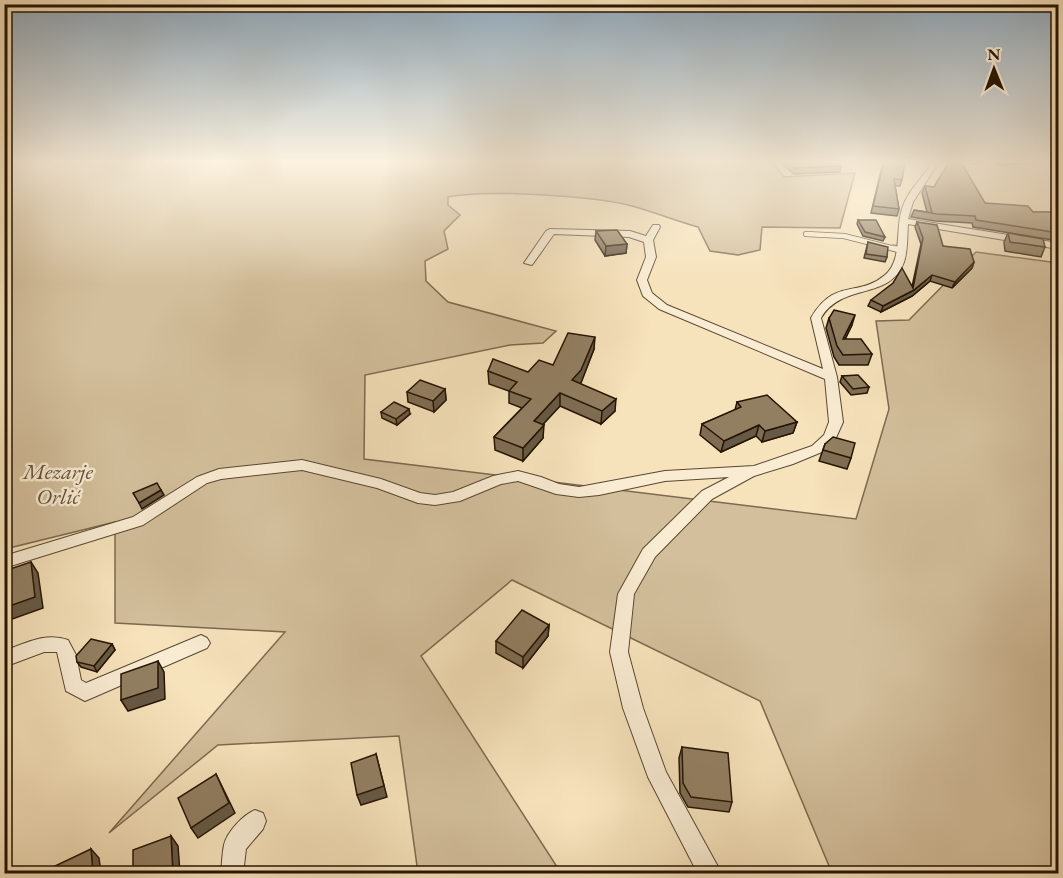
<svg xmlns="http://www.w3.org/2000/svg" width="1063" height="878" font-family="'EB Garamond',serif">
  <rect width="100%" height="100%" fill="#f6e2bb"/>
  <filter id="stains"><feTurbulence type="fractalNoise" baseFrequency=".00333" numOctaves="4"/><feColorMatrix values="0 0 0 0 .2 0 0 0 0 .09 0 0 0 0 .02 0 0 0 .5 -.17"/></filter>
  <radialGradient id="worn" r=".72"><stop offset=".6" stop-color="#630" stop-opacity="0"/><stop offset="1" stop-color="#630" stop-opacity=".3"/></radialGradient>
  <path fill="#d3bf9c" stroke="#7c6a4f" stroke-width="1.5" d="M 4,162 L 772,162 L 784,177 L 855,173 L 840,228 L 762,227 L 760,250 L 738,255 L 710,251 L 698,227 C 676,221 654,212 632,206 C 595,196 484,189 448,197 L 448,205 L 460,215 L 444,231 L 448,249 L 425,261 L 426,281 L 448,302 L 556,331 L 543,343 L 510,345 L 365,375 L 364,459 L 856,519 L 889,409 L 876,321 L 909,320 L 976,252 L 1058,263 L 1058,873 L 832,873 L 760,701 L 512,580 L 421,656 L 561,873 L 418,873 L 399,736 L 218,745 L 109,833 L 285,632 L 115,623 L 115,522 L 5,549 Z"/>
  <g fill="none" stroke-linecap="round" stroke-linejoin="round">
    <g stroke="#5a4830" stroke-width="6">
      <polyline id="service-far1" points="806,234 844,236 899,250"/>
    </g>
    <g stroke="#5a4830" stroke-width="7">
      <polyline id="service" points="893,248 901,250"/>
    </g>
    <g stroke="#5a4830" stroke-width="2">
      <g id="minor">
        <path d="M 932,162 L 939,162 L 913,202 L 908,219 L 1058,243 L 1058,249 L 908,224 C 907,237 908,250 904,262 C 890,301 842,282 821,318 L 837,377 L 843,422 L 835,440 L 822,452 L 793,464 L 754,476 L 712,499 L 655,557 L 634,594 L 628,652 L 643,708 L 666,772 L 722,874 L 698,874 L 648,777 L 623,708 L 610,652 L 618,594 L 643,549 L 702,491 L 729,477 L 665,481 L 599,495 L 579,497 L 556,494 L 518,481 L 501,484 L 460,501 L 435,505 L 418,503 L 377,488 L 302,470 L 221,479 L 207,483 L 143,525 L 4,568 L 4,556 L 133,517 L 197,477 L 219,469 L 302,460 L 381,479 L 420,493 L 435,495 L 453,492 L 493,476 L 518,471 L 541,477 L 559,484 L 579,487 L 665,471 L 754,466 L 812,446 L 824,435 L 829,422 L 825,379 L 659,309 L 643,296 L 637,280 L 646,257 L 644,242 L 629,237 L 554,234 L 532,265 L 524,263 L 546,231 L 550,229 L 630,231 L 646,236 L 653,225 L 659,225 L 660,227 L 653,240 L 656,257 L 647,280 L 652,293 L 667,305 L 823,369 L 811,318 C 835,277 858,298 885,275 C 903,260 895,229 902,209 C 907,191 923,178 932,162 Z"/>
        <path d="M 201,635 L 207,638 L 210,643 L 207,648 L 85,701 L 66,691 L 57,652 L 44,652 L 4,667 L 4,651 C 26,643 46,632 68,640 L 76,655 L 81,680 L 86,683 Z"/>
        <path d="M 255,810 L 263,813 L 266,821 L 263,829 L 246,849 L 243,874 L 221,874 C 222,864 222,854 224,845 C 227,832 243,815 255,810 Z"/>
      </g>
    </g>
    <use href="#service-far1" stroke="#f9ecd3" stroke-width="4.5"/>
    <use href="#service" stroke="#f9ecd3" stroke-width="5"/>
    <use href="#minor" fill="#f9ecd3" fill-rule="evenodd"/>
  </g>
  <g fill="#7e6d54" stroke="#261402" stroke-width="1.5">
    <polygon points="780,162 836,162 841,166 840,172 794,174"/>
    <polygon points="883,162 902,180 900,186 895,186 899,209 897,216 871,213"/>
    <polygon points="993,162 1053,162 1000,165"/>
    <polygon points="925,186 934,187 985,203 1033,212 1059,212 1059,241 973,227 972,223 935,221 911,217 914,210 927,212 922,193"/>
    <polygon points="858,220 885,237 883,241 863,236 857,224"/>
    <polygon points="917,222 943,246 974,262 972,268 952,288 930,281 912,296 881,312 868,306 871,300 912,287 921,244 915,227"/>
    <polygon points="596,231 627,244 626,253 605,256 595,240"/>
    <polygon points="1008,233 1045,247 1041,257 1005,251 1004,242"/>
    <polygon points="868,242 887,257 885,262 864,258"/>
    <polygon points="829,318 852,325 845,339 872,354 868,365 839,365 834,357 826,328"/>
    <polygon points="594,349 580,384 615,411 601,424 560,406 543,424 543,438 523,461 495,450 494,437 522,408 509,403 509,391 489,384 488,371 528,372 553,365"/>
    <polygon points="842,376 869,387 867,393 851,395 840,382"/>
    <polygon points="445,389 446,400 434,412 408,402 407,392"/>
    <polygon points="737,402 797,422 793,433 762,442 756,436 721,452 700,435 702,424 735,410"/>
    <polygon points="381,412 410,414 397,425 382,418"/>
    <polygon points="825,444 851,458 847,469 819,461"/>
    <polygon points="549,625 548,636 523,668 496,653 496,641"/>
    <polygon points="112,644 115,650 97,672 81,667 77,662"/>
    <polygon points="682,747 732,802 729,812 688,807 680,793 679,758"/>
  </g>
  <g fill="#665945" stroke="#261402" stroke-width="1.5">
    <polygon points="973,162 983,162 972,164"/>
    <polygon points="627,244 626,253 605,256 606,246"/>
    <polygon points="974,262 972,268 952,288 955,282"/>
    <polygon points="932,275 930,281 912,296 881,312 883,306 914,290"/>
    <polygon points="855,315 852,325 840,350 843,339"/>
    <polygon points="595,337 594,349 581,383 572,393 572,380"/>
    <polygon points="445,389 446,400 434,412 433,401"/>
    <polygon points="560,393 560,406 534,434 534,421"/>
    <polygon points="616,399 615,411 601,424 602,411"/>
    <polygon points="409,409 410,414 397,425 396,419"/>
    <polygon points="797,422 793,433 762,442 765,431"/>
    <polygon points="544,425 543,438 523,461 523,448"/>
    <polygon points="759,425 756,436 721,452 724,441"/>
    <polygon points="161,490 164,495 142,509 139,503"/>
    <polygon points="31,562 38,573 43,608 4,622 4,608"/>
    <polygon points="549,625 548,636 523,668 523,657"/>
    <polygon points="112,644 115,650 97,672 94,666"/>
    <polygon points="158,661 164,672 165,699 128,711 121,700"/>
    <polygon points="376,754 387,797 361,805 357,795"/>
    <polygon points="216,774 235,813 198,838 191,828"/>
    <polygon points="171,836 178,846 180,873 173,873"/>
    <polygon points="91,849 99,858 101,873 93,873"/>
  </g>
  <g fill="#927f62" stroke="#261402" stroke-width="1.5">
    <polygon points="788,162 836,162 841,166 795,168"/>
    <polygon points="884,162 905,162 902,180 894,179 899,209 873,206"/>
    <polygon points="949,162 961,162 985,203 1028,206 1033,212 1059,212 1059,233 976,220 975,216 937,214 914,210 932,213 925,186 934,187"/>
    <polygon points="858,220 876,220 885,237 865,232"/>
    <polygon points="917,222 937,225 943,246 970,249 974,262 955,282 932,275 914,290 883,306 871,300 893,283 902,268 913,288 923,238"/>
    <polygon points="617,230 627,244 606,246 596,231"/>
    <polygon points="1008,233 1043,239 1045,247 1010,242"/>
    <polygon points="868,242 888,247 887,257 866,254"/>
    <polygon points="834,310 855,315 843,339 861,339 872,354 843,355 837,346 829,318"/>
    <polygon points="568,333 595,337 581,370 572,380 616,399 602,411 560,393 534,421 544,425 523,448 494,437 531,399 509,391 517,382 488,371 493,359 528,372 539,360 553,365"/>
    <polygon points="858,375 869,387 853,389 842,376"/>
    <polygon points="420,380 445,389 433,401 407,392"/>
    <polygon points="767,395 797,422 765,431 759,425 724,441 702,424 741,407 737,402"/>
    <polygon points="394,402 409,409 396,419 381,412"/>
    <polygon points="833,437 855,443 851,458 823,450 825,444"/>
    <polygon points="157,483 161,490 139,503 133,493"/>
    <polygon points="31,562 35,597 4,608 4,571"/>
    <polygon points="522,610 549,625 523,657 496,641"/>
    <polygon points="91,639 112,644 94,666 77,662 76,656"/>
    <polygon points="158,661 158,688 121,700 121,674"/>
    <polygon points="682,747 728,753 732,802 691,797 683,783"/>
    <polygon points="376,754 384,786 357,795 351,763"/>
    <polygon points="216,774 229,803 191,828 178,798"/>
    <polygon points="171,836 173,873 133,873 133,850"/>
    <polygon points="91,849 93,873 53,873 53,867"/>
    <polygon points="30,871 30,873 22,873"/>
  </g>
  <linearGradient id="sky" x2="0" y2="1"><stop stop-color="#91aabd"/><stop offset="0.57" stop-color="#fbf2e0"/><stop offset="1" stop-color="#fbf2e0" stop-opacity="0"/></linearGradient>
  <rect width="1063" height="284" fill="url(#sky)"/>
  <g text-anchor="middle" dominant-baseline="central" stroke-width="5" stroke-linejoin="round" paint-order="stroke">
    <g font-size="22" font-style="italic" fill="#635038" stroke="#f9ecd3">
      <text x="58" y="471">Mezarje<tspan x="58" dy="25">Orlić</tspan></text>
    </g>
  </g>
  <rect width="1063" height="878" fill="none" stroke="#f6e2bb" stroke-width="24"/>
  <rect x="6" y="6" width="1051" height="866" fill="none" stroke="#261402" stroke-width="3"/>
  <rect x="12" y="12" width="1039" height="854" fill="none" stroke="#261402" stroke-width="1.5"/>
  <g transform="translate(994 69) rotate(359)" stroke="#f9ecd3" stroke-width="4.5" paint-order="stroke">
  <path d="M0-4.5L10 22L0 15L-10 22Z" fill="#261402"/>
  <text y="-9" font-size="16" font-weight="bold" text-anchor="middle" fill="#261402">N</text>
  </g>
  <rect width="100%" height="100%" filter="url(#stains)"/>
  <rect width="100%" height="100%" fill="url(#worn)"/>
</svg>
